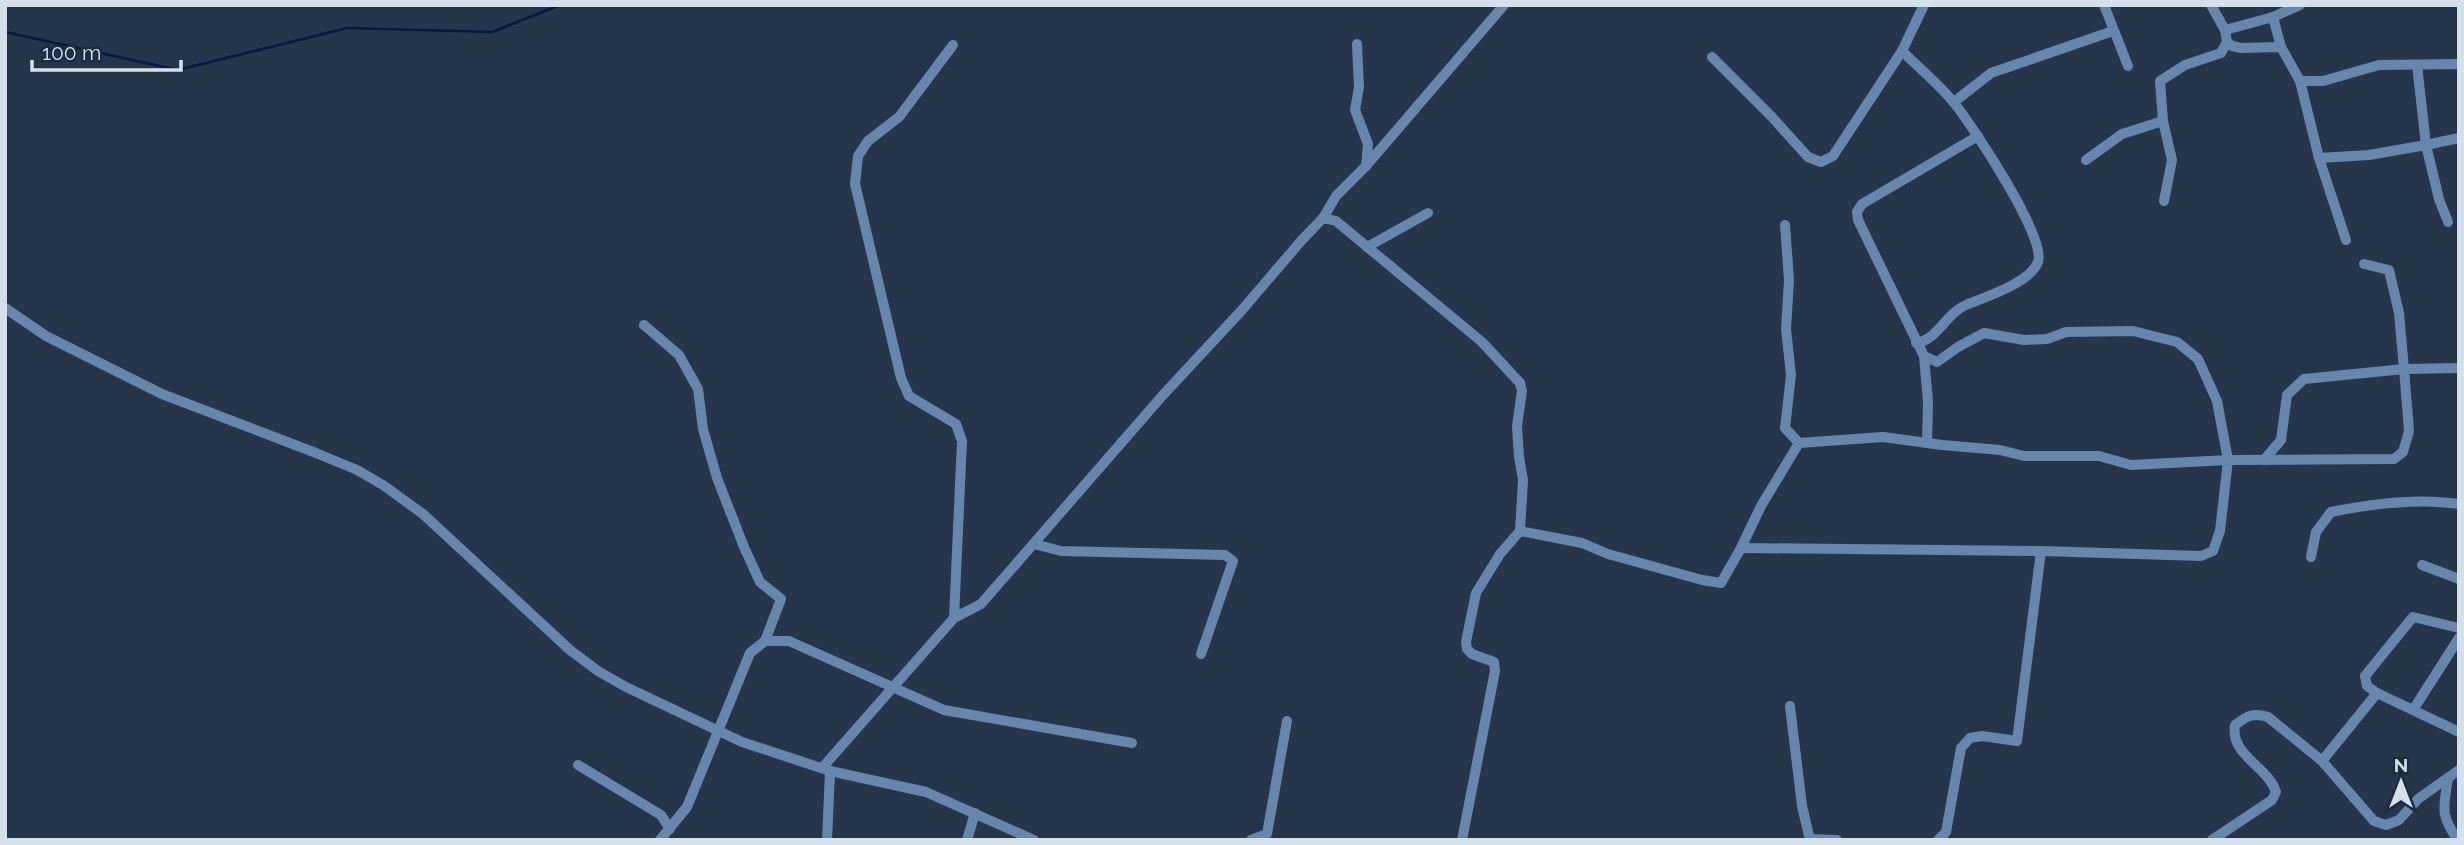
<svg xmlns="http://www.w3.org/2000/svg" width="2464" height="845" font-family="Raleway,sans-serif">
  <rect width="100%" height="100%" fill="#25364b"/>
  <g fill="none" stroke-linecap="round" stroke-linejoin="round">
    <polyline stroke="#001b3d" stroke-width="2.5" points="5,32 178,70 347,28 492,32 560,5"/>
    <g stroke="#6686ac" stroke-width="10">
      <polyline points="2104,5 2128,66"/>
      <polyline points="2211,5 2225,30 2227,42 2232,46 2241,48 2281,47 2300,81 2323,81 2379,65 2459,64"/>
      <polyline points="2273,17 2281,47"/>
      <polyline points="2225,30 2273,17 2300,5"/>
      <polyline points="1357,44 1359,87 1355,110 1368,144 1366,166"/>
      <polyline points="953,45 899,117 868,141 858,156 855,184 901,378 909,396 956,424 962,441 954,618"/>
      <path d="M 1902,51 C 1919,68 1940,85 1955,104 C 1973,127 2047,238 2038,262 C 2030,283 1985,297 1966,305 C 1946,313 1938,340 1916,343"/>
      <polyline points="1712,57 1772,117 1808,157 1821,162 1833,156 1902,51 1924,5"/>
      <polyline points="2417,65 2426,145 2459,138"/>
      <polyline points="2300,81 2319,158 2346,240"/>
      <polyline points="1954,102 1991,73 2113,31"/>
      <polyline points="2319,158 2369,155 2426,145 2439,199 2448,222"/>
      <polyline points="2086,160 2122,134 2163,121"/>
      <polyline points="2164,201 2172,160 2163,121 2160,81 2185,65 2221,53 2227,42"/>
      <polyline points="1323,218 1336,196 1366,166 1504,5"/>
      <polyline points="1785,225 1789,280 1786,329 1791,375 1785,428 1799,443"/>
      <polyline points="1367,247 1428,213"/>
      <polyline points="5,308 46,336 162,394 316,453 357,470 383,485 423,514 570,650 598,671 626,687 742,742 830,771 926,792 1034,840"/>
      <polyline points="644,325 679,355 698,389 703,429 717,478 744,547 760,582 781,599 765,641"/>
      <polyline points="1924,356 1928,402 1927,443"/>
      <polyline points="1799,443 1883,437 1942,445 2000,450 2024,456 2099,456 2131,465 2228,460 2217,401 2198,359 2177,342 2133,331 2066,332 2047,339 2024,340 1984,333 1958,347 1937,362 1924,356 1858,220 1857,212 1862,204 1978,136"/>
      <polyline points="2264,460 2281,440 2287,395 2304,379 2404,369 2399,313 2389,270 2364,264"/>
      <polyline points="1520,531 1582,543 1608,554 1702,580 1721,583 1741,548 1761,506 1799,443"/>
      <polyline points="1034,544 1061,551 1225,555 1233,561 1201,654"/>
      <polyline points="1741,548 2041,551 2201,556 2213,551 2220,531 2228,460 2394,459 2403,452 2409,431 2404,369 2459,368"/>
      <path d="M 2311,557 L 2316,532 L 2331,512 C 2370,504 2420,498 2459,504"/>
      <polyline points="2422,565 2459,579"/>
      <polyline points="2377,693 2367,686 2365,676 2413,617 2459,628"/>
      <polyline points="1790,706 1802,806 1810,840"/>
      <polyline points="2413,710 2459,638"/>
      <polyline points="2322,761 2377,693 2459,732"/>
      <polyline points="578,765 661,815 670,829"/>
      <polyline points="822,768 954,618 981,604 1163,395 1242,310 1301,241 1323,218 1336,221 1482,342 1520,383 1522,391 1517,426 1519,457 1523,480 1520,531 1500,554 1476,593 1466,642 1467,649 1472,654 1494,662 1495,671 1462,840"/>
      <path d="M 2448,778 C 2444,807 2439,814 2458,840"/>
      <polyline points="1810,839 1837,840"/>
      <polyline points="660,840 687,807 750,653 765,641 789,641 944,710 1132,743"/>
      <polyline points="827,840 830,771"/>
      <polyline points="967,840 975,813"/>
      <polyline points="1251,840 1267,834 1287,721"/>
      <polyline points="1938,840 1946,832 1961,748 1970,738 1982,736 2017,741 2041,551"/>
      <path d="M 2212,840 L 2272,800 L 2276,792 C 2268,766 2230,756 2235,725 C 2247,716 2253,712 2268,717 L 2322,761 L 2374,821 L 2386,825 L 2399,820 L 2418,799 L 2459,770"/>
    </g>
  </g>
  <rect width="2464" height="845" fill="none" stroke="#d5e0ed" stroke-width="14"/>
  <g transform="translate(2401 782)" stroke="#1b2c40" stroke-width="5" paint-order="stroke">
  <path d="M0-5L12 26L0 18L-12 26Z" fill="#d5e0ed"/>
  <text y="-10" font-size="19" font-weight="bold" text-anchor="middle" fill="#d5e0ed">N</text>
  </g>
  <path d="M32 60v10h149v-10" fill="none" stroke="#d5e0ed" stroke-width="3.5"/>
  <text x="42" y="60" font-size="21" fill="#d5e0ed" stroke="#1b2c40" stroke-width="5" paint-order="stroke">100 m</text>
</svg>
